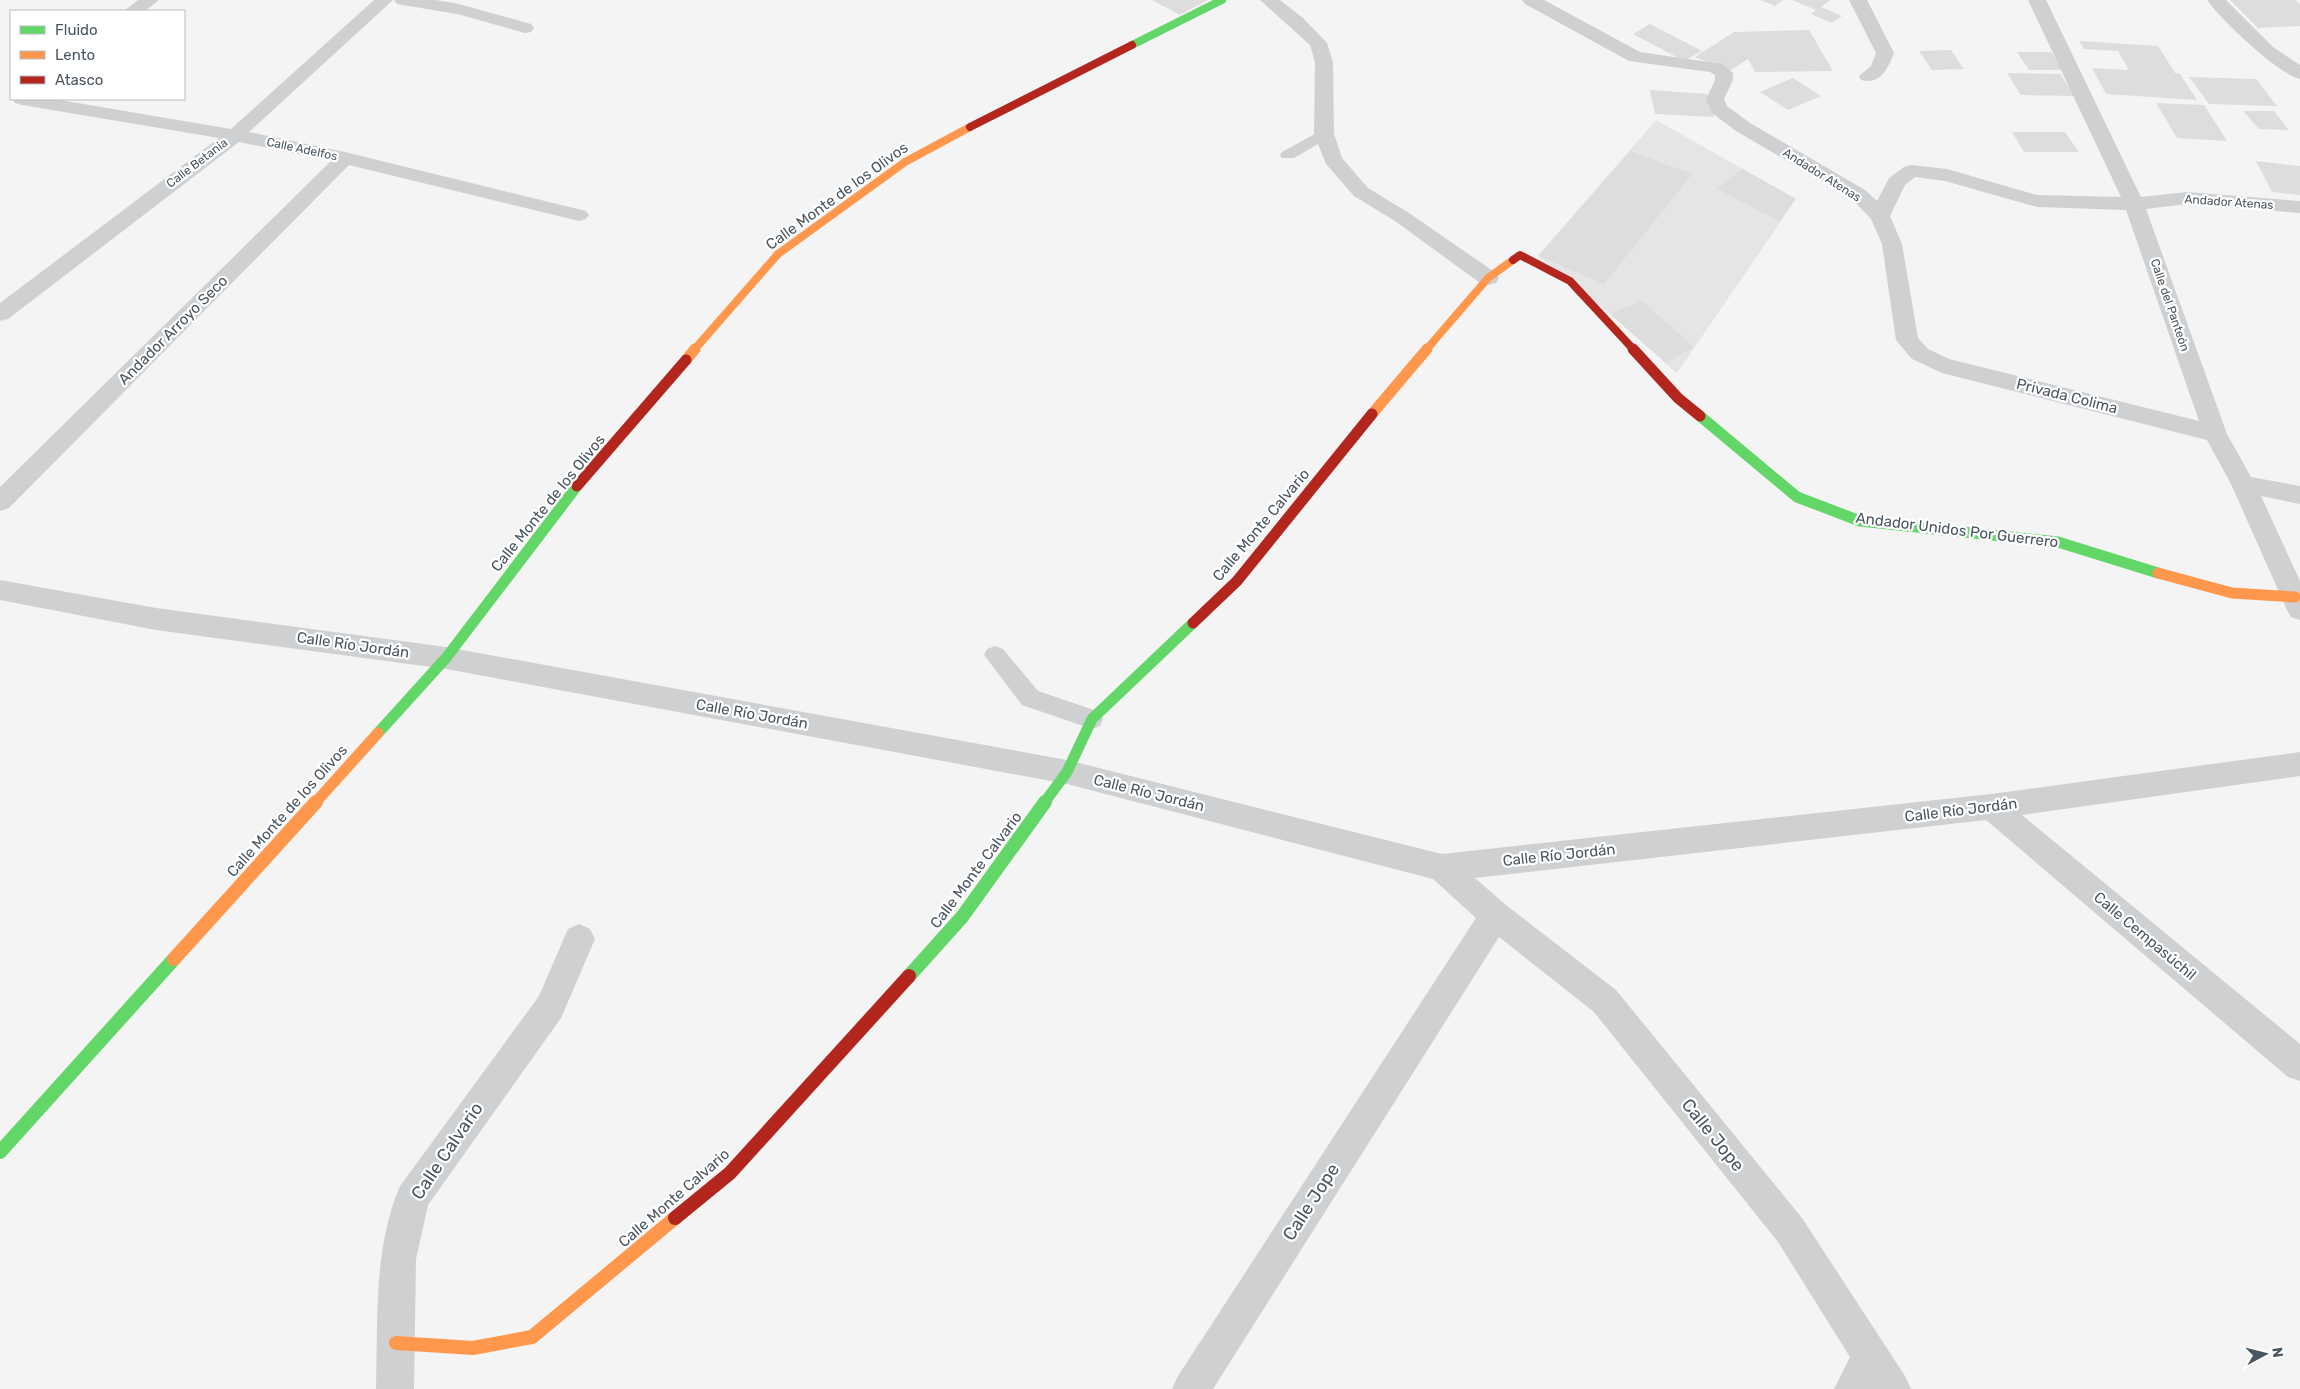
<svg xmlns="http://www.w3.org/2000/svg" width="2300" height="1389" font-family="Rubik,sans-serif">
  <rect width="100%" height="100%" fill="#f4f4f4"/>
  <polygon fill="#e6e5e6" points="1656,120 1796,199 1677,373 1610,314 1538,256"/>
  <g fill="#ddddde">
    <polygon points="1152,0 1208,0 1180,15"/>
    <polygon points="1760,0 1783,0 1775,6"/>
    <polygon points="1792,0 1830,0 1821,7 1842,16 1832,23 1811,14 1816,10"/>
    <polygon points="2230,0 2295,0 2300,4 2300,26 2258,28"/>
    <polygon points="1650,24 1702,51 1684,61 1633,34"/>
    <polygon points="1809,30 1833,71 1755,72 1748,59 1729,71 1695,57 1734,32"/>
    <polygon points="2079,41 2158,46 2175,73 2180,74 2197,100 2106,94 2092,68 2147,71 2129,70 2118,51 2084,49"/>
    <polygon points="1951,50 1964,69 1932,70 1919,51"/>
    <polygon points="2017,52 2051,52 2064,70 2029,70"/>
    <polygon points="2007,73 2060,74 2075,96 2021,95"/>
    <polygon points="2189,77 2256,79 2277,106 2209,104"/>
    <polygon points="1793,78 1821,96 1788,110 1760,92"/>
    <polygon points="1650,90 1707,94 1714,117 1655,114"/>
    <polygon points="2156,103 2204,105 2227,141 2177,138"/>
    <polygon points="2243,111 2274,111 2289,130 2259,129"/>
    <polygon points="2012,132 2065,132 2079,152 2024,152"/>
    <polygon points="1630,151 1692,174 1604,284 1538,256"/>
    <polygon points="2256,161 2300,166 2300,195 2272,192"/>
    <polygon points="1743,169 1796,199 1779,221 1717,189"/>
    <polygon points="1642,301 1694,347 1666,363 1610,314"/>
  </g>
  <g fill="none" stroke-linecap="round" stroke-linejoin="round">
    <g fill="#ced0d2" fill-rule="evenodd">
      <polygon points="1324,129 1330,131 1332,134 1330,137 1294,158 1282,158 1280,155 1282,152"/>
      <polygon points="995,646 1003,649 1038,691 1100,712 1103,719 1100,726 1092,729 1022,705 984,655 987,649"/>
    </g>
    <g fill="#ced0d2" fill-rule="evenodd">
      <polygon points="138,0 159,0 145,11 124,11"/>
      <polygon points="374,0 393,0 249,132 345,152 586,211 589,215 586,219 579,221 349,165 9,508 0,511 0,487 331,161 239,142 8,319 0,321 0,303 219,138 22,105 15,103 13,99 54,99 231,129"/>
      <polygon points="394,0 436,0 459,4 531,24 534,28 531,32 525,33 457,14 397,4"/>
      <polygon points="1260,0 1280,0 1303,18 1327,43 1333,62 1334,134 1342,158 1368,188 1409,213 1496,273 1499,278 1496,283 1488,285 1480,283 1395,221 1354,196 1326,164 1314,134 1315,62 1310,45"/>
      <path d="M 1522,0 L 1544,0 L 1640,52 L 1722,64 L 1733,73 L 1733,80 L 1724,99 L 1727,106 L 1750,123 L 1865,190 L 1877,201 L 1889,178 L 1904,167 L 1911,165 L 1947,169 L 2037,195 L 2121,197 L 2028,0 L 2046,0 L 2141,197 L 2187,192 L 2300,201 L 2300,213 L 2187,204 L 2146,209 L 2227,434 L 2251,477 L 2300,486 L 2300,504 L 2261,496 L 2300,581 L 2300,620 L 2291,617 L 2287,610 L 2231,484 L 2207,440 L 1942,373 L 1912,359 L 1896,340 L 1882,244 L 1871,219 L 1851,198 L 1736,131 L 1712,113 L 1706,99 L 1715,80 L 1715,75 L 1710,72 L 1629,61 L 1525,4 ZM 1915,177 L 1945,181 L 2037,207 L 2126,210 L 2199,421 L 1949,359 L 1928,349 L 1918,338 L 1902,244 L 1890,216 L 1905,185 Z"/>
      <path d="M 1849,0 L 1867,0 L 1894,53 C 1888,68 1881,85 1861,80 L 1859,76 L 1871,66 L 1876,53 Z"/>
      <path d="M 2207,0 L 2226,0 L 2273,47 L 2300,65 L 2300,79 C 2277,73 2222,21 2207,0 Z"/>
      <polygon points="0,580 156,608 446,647 1067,760 1442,854 1991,794 2300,752 2300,776 2022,815 2300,1044 2300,1081 2288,1077 1986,820 1475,878 1506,905 1616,990 1802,1218 1905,1376 1911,1389 1834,1389 1850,1357 1778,1242 1594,1012 1499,937 1213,1389 1172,1389 1178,1376 1476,918 1433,879 1067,784 446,669 156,630 0,600"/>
      <path d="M 579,924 L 590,929 L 595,939 L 561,1018 L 428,1205 L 416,1259 L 414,1389 L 376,1389 C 378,1321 373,1249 400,1186 L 539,996 L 568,929 Z"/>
    </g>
    <polyline stroke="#63d668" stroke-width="8" points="1132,45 1222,0"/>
    <g stroke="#63d668" stroke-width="11">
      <polyline points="1700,416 1797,497 1860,521 2058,542 2158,573"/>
      <polyline points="378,733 446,658 577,486"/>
      <polyline points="1044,803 1067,772 1092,719 1193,623"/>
    </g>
    <g stroke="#63d668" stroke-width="14">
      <polyline points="909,976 962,917 1045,802"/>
      <polyline points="0,1152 174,959"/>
    </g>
    <g stroke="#ff974d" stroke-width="8">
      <polyline points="694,350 778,254 905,162 970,127"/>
      <polyline points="1426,350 1488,278 1513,260"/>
    </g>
    <g stroke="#ff974d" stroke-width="11">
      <polyline points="686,360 695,349"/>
      <polyline points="1372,414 1427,349"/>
      <polyline points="2158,573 2232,593 2295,597"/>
      <polyline points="315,803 378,733"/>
    </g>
    <g stroke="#ff974d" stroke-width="14">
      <polyline points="174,959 316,802"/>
      <polyline points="396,1343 473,1348 532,1337 675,1218"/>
    </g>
    <g stroke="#b3261e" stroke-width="8">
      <polyline points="970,127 1132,45"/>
      <polyline points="1513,260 1520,255 1570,281 1634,350"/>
    </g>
    <g stroke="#b3261e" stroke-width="11">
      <polyline points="1633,349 1678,398 1700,416"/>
      <polyline points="577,486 686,360"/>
      <polyline points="1193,623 1237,581 1372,414"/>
    </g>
    <polyline stroke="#b3261e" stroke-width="14" points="675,1218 730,1173 909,976"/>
  </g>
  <g text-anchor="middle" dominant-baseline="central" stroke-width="4.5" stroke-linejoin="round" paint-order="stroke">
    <g font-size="12" fill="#4a5661" stroke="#fff">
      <text transform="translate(302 149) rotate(12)">Calle Adelfos</text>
      <text transform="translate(197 163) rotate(-37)">Calle Betania</text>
      <text transform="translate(1822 175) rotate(32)">Andador Atenas</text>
      <text transform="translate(2229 202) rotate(4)">Andador Atenas</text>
      <text transform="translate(2170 305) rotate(71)">Calle del Panteón</text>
    </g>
    <g font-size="15" fill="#4a5661" stroke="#fff">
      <text transform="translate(837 196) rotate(-36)">Calle Monte de los Olivos</text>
      <text transform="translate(173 330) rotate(-45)">Andador Arroyo Seco</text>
      <text transform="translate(2067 396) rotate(14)">Privada Colima</text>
      <text transform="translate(548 503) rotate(-51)">Calle Monte de los Olivos</text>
      <text transform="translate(1261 525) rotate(-50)">Calle Monte Calvario</text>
      <text transform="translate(1957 530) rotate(7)">Andador Unidos Por Guerrero</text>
      <text transform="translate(353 645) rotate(8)">Calle Río Jordán</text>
      <text transform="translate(752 714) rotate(10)">Calle Río Jordán</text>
      <text transform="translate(1149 793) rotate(14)">Calle Río Jordán</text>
      <text transform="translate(1961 810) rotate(-7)">Calle Río Jordán</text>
      <text transform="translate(287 811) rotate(-48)">Calle Monte de los Olivos</text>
      <text transform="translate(1559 855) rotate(-6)">Calle Río Jordán</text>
      <text transform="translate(976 870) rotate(-53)">Calle Monte Calvario</text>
      <text transform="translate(2145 936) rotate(40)">Calle Cempasúchil</text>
      <text transform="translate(674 1198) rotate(-41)">Calle Monte Calvario</text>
    </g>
    <g font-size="18" fill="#4a5661" stroke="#fff">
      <text transform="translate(1713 1135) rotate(51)">Calle Jope</text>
      <text transform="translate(447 1151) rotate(-56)">Calle Calvario</text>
      <text transform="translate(1311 1202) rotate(-57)">Calle Jope</text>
    </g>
  </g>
  <rect x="10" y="10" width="175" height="90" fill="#ffffff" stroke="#b7bbc0"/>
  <rect x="20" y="26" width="25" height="8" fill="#63d668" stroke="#b7bbc0"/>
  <text x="55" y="35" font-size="15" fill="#4a5661">Fluido</text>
  <rect x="20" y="51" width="25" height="8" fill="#ff974d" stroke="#b7bbc0"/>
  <text x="55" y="60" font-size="15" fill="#4a5661">Lento</text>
  <rect x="20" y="76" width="25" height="8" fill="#b3261e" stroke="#b7bbc0"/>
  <text x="55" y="85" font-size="15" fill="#4a5661">Atasco</text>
  <g transform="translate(2265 1354) rotate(83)" stroke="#ffffff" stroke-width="4" paint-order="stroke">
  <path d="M0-4L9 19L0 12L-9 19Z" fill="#4a5661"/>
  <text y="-8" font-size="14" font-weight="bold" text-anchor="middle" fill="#4a5661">N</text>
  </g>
</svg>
